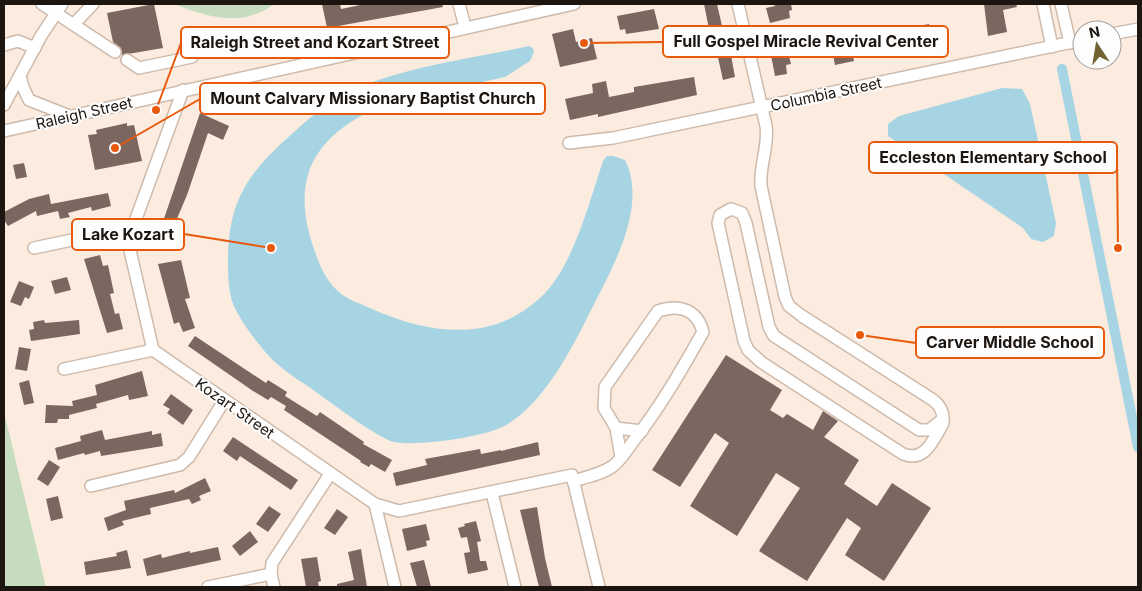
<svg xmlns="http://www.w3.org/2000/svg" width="1142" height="591" font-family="Inter,sans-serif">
  <rect width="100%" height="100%" fill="#fcece0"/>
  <g fill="#c5dcbe">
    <path d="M 174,4 L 274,4 C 243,28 207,17 174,4 Z"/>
    <polygon points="4,412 46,587 4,587"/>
  </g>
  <g fill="#a7d4e2">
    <path d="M 529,46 L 533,48 L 534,52 L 530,61 L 505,77 L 388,103 C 321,131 289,170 312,243 C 318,261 324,279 339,292 C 347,300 362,304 372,309 C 433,336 497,343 546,292 C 574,262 590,200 603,161 L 607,156 L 613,156 L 625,160 C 649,208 610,272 589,314 C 571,351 539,411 500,428 C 481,437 406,449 388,440 C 364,428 342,410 320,395 C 306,384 289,375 276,363 C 262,350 238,319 232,301 C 228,287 228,272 228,258 C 229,198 250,171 293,133 C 309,118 326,104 345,94 C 394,68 474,58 529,46 Z"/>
    <polygon points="1002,88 1022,89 1030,104 1056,223 1054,236 1043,242 1031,239 1023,228 888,136 888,124 899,116"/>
  </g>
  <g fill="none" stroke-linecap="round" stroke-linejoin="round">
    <polyline stroke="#a7d4e2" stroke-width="10" points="1062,69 1138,447"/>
  </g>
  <g fill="#7c6660">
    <polygon points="154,4 163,48 122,55 121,48 113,42 107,13"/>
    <polygon points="322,4 340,4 341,9 365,4 442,4 443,7 327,28"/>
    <polygon points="704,4 717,4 722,26 709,29"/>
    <polygon points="774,4 791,4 792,10 789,11 790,18 770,23 766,8 775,6"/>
    <polygon points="984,4 1016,4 1017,7 1003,10 1007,32 988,36"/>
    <polygon points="654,9 659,29 626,34 625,29 620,30 617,16"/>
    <polygon points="929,24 930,30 936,29 939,45 923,48 918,26"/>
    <polygon points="573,29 576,42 592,38 597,59 560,67 552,34"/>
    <polygon points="850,41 854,61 835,65 831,45"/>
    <polygon points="782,48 784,57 789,56 791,64 786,65 787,74 775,76 770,50"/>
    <polygon points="730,50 735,77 723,80 717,53"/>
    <polygon points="694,77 697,95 598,117 598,114 570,120 565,99 593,93 592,84 606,81 609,97 634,92 634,87"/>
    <polygon points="200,113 229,126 223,140 208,133 187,195 173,228 178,230 172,250 155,245"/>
    <polygon points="127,123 127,126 134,125 142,161 95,170 88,135 97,134 96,130"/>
    <polygon points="24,163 27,177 16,179 13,165"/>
    <polygon points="108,193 111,206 92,211 91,207 68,213 70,217 60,219 58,211 37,216 36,211 8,226 4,220 4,212 29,199 49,194 51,204"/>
    <polygon points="100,255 103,266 108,265 114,293 110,294 115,314 119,313 123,329 107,333 84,259"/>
    <polygon points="181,260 190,298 185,299 195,328 183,332 179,322 174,324 158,264"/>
    <polygon points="67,277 71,290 55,294 51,281"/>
    <polygon points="19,281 34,287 29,299 25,297 21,306 10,302"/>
    <polygon points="44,320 45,323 79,320 80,334 31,341 29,330 34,329 33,322"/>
    <polygon points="195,336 266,383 268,380 287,392 285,396 317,416 320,412 364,442 363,444 392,460 385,472 371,464 369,467 360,462 361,461 284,410 286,406 271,397 268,400 253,391 188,346"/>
    <polygon points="19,347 31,349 27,371 15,369"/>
    <polygon points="726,355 782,390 770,410 783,418 787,414 813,430 823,411 838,421 824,437 859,460 844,484 877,506 892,483 931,508 884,581 845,555 861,528 847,518 807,581 759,551 800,488 776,473 737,536 690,506 729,443 715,433 680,487 652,470"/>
    <polygon points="142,371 148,396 129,400 128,395 96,404 97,408 69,415 69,419 58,419 57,423 45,423 46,405 73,406 72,401 97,395 95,385"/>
    <polygon points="29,380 34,403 24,405 19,383"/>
    <polygon points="171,394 193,410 183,425 167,413 170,409 163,405"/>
    <polygon points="102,430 105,440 152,431 152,435 161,433 163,446 101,456 100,451 85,455 84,453 58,460 55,448 81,441 80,436"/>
    <polygon points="233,437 298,480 291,490 240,456 237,461 223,451"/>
    <polygon points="538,442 540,455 396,486 393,473 427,465 425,459 480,449 481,454 501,450 501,451"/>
    <polygon points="49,460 60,467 48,486 37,479"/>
    <polygon points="205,478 211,491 199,496 201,500 192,504 189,499 150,508 151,514 122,521 124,525 108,531 104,518 126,510 124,501 174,490 175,493"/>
    <polygon points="58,496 63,518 51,521 46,499"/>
    <polygon points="269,506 281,514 268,532 256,524"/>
    <polygon points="537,507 545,558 552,587 539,587 520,510"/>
    <polygon points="337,509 348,517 335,535 324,528"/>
    <polygon points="476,521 481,541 477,542 480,561 486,561 488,570 468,574 464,553 470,552 467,537 461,538 458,528 465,526 464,524"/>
    <polygon points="426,524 430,540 426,541 427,546 407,551 402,529"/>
    <polygon points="250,531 258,542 240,556 232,546"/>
    <polygon points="218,547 221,560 147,576 143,559 161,554 162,558 190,551 190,553"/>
    <polygon points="361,549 367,587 337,587 337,584 354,580 348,552"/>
    <polygon points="127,550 131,568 86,575 84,562 117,556 116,553"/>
    <polygon points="317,557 321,581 318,582 319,587 306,587 301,559"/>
    <polygon points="424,560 431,587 417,587 410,563"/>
  </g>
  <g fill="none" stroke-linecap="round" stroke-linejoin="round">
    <g stroke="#cdbaab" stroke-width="14">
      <g id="minor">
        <polyline points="42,4 115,52"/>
        <polyline points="459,4 465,27"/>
        <path d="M 738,4 L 766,126 C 769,147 759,166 761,186 L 785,297 L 789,306 L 802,316 L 933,400 C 941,406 944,413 943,423 C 934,439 925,463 903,454 L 761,362 L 748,350 L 744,341 L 718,223 L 720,215 L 731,209 L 742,213 L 746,223 L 769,327 L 774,336 L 919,430 L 929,430 L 943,419"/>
        <polyline points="1043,4 1052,47"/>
        <polyline points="1061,4 1070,43"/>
        <polyline points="74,24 93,4"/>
        <polyline points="1112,34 1138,29"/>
        <polyline points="4,45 18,41 35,48"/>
        <polyline points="127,60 139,68 192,57"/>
        <polyline points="20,76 23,87 29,100 70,116"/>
        <polyline points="183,90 133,227 129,246 153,350 375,504 399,511 572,475 599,587"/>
        <polyline points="4,105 41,36 62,4"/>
        <polyline points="4,131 574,4"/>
        <polyline points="569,143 613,138 1082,40"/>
        <polyline points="34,248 133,227"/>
        <polyline points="64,369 153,350"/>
        <polyline points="616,428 642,431"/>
        <path d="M 573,481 C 587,477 602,474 613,466 C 622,459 628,448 635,439 C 661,406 682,369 703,332 C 697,309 679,304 658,311 L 605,387 L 604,408 L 616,428 L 621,457"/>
        <polyline points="91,486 180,465 189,457 224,401"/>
        <polyline points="492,493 515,587"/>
        <polyline points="375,504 395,587"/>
        <polyline points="208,587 271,574"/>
        <polyline points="274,587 271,574 272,563 330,474"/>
      </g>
    </g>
    <use href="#minor" stroke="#fff" stroke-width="11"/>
  </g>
  <g text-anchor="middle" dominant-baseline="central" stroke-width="4" stroke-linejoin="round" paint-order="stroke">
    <g font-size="15" fill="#1c1510" stroke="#fdfdfd">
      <text transform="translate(826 94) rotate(-12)">Columbia Street</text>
      <text transform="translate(84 113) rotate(-13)">Raleigh Street</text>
      <text transform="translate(235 408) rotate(35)">Kozart Street</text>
    </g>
  </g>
  <path fill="none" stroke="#e8590c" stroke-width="2" d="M584 43L663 42M156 110L181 43M115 148L200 99M1118 248L1117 158M271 248L184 234M860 335L916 343"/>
  <g fill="#e8590c" stroke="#fdfdfd" stroke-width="2">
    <circle cx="584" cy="43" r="5"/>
    <circle cx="156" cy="110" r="5"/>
    <circle cx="115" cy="148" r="5"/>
    <circle cx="1118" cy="248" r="5"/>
    <circle cx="271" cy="248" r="5"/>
    <circle cx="860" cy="335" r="5"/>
  </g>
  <g fill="#fdfdfd" stroke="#e8590c" stroke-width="2">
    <rect x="663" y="26" width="285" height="31" rx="5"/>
    <rect x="181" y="27" width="268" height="31" rx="5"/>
    <rect x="200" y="83" width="345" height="31" rx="5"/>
    <rect x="869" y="142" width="248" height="31" rx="5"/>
    <rect x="72" y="219" width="112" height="31" rx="5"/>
    <rect x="916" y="327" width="188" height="31" rx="5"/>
  </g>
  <g font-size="16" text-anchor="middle" font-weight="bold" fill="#1c1510">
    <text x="806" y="47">Full Gospel Miracle Revival Center</text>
    <text x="315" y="48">Raleigh Street and Kozart Street</text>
    <text x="373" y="104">Mount Calvary Missionary Baptist Church</text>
    <text x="993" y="163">Eccleston Elementary School</text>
    <text x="128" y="240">Lake Kozart</text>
    <text x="1010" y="348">Carver Middle School</text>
  </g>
  <rect width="1142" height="591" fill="none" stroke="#1c1510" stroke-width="10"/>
  <g transform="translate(1097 45) rotate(348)"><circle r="24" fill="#fdfdfd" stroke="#a3a09e"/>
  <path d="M0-4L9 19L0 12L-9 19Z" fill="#706331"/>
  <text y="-8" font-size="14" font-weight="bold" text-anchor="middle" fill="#1c1510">N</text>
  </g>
</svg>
